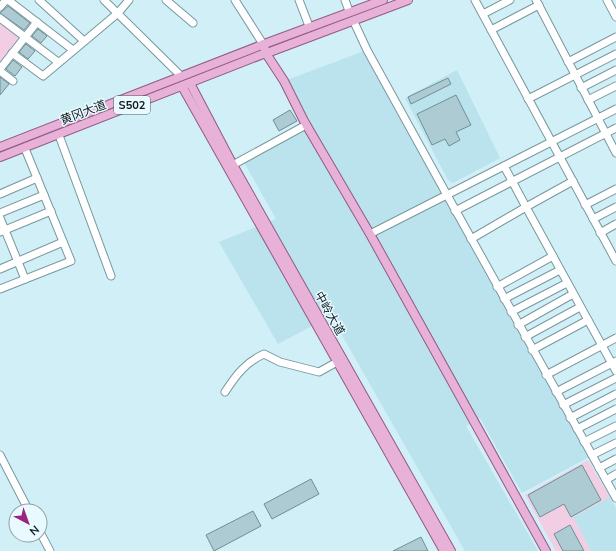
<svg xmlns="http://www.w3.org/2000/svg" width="616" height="551" font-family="Mulish,'Noto Sans SC',sans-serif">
  <rect width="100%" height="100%" fill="#d0eff7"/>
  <g fill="#bbe3ed">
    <polygon points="367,50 616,500 589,457 522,493 480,418 466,426 538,551 465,551 331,316 278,344 219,242 276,219 241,157 304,121 284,81"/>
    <polygon points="457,70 500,158 453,183 448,180 405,98"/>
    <polygon points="610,497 616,508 616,551 591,551 573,517"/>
  </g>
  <g fill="#f1cee4">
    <polygon points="0,18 25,36 0,69"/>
    <polygon points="588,460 610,497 573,517 591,551 556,551 525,495"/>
  </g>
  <g fill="#accbd3" stroke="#718e95">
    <polygon points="8,6 30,23 24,30 0,13"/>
    <polygon points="38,29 47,36 41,43 32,36"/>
    <polygon points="26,44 35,51 28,59 19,52"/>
    <polygon points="13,60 22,67 15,76 6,69"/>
    <polygon points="0,77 9,84 0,95"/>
    <polygon points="448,78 451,84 411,104 408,97"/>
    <polygon points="456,95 471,125 456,132 460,140 449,146 445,139 432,145 417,114"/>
    <polygon points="290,110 297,121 279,131 273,120"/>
    <polygon points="582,465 601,500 571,517 564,504 540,517 528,495"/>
    <polygon points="311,479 319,494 272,519 264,504"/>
    <polygon points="253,511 261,526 214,551 206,535"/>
    <polygon points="570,525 584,551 563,551 554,534"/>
    <polygon points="421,537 428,551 393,551"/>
  </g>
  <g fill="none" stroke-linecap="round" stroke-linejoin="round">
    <g stroke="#7a979e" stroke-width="9">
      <g id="minor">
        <polyline points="8,0 73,50"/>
        <polyline points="39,0 84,41"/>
        <polyline points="104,0 181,76"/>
        <polyline points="166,0 193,23"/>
        <polyline points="235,0 263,44"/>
        <polyline points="299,0 309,26"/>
        <polyline points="345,0 349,11"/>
        <polyline points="475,0 616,261"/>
        <polyline points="536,0 616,153"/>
        <polyline points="607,0 616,17"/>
        <polyline points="0,7 6,0"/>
        <polyline points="483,14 510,0"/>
        <polyline points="0,18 58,62"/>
        <polyline points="354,22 367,50 447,195 616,498"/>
        <polyline points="491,30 539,5"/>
        <polyline points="12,53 43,76 118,13 129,0"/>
        <polyline points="568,62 616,37"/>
        <polyline points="0,69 37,22"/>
        <polyline points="0,71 13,81"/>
        <polyline points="581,88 616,70"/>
        <polyline points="528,99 616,54"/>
        <polyline points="588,100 616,86"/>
        <polyline points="60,138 111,276"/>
        <polyline points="229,167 306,125"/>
        <polyline points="573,181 526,207 616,371"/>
        <polyline points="0,194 37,178"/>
        <polyline points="585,205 616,189"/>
        <polyline points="455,211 616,128"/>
        <polyline points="0,213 44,195"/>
        <polyline points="0,218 25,279"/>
        <polyline points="593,219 616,207"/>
        <polyline points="0,232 51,211"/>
        <polyline points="600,233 616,224"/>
        <polyline points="370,234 616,109"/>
        <polyline points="471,239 526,207 504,166"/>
        <polyline points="0,269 63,242"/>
        <polyline points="497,287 553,256"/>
        <polyline points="0,289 71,261 26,151"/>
        <polyline points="504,299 560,270"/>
        <polyline points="511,312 567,283"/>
        <polyline points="518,325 573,294"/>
        <polyline points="525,337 580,307"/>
        <polyline points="532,350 588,320"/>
        <polyline points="546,375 616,338"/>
        <path d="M 225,392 C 236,375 246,362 264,354 L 280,362 L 319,372 L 337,362"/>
        <polyline points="556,392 616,361"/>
        <polyline points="563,405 616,378"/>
        <polyline points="570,418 616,394"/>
        <polyline points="577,429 616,409"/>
        <polyline points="584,442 616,426"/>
        <polyline points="0,455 29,511"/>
        <polyline points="592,455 616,443"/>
        <polyline points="599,468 616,459"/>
        <polyline points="606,480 616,474"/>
        <polyline points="40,532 50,551"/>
      </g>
    </g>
    <g stroke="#925a85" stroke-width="10">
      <g id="major">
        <polyline points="267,43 383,0"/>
        <polyline points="263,44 267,55 284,81 304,121 370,234 546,551"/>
        <polyline points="267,53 408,0"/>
        <polyline points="191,85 233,165 451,551"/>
        <polyline points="183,88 444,551"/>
        <polyline points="0,147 259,46"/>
        <polyline points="0,157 263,54"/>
      </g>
    </g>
    <use href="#minor" stroke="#fff" stroke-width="7"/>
    <use href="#major" stroke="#e8b1d7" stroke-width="8"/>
  </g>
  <g text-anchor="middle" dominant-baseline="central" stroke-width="3" stroke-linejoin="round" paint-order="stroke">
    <rect fill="#e8faff" stroke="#505d61" stroke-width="1" x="114" y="96" width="36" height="18" rx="3"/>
    <g font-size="11" font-weight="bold" fill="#0f1a1d">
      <text x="132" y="105">S502</text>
    </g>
    <g font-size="12" fill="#0f1a1d" stroke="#e8faff">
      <text transform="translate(83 112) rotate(-21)">黄冈大道</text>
      <text transform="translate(330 313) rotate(61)">中岭大道</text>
    </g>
  </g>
  <g transform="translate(28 523) rotate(139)"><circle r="19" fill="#e8faff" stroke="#91a0a5"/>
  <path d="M0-3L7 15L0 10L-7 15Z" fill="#9b247f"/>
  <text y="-6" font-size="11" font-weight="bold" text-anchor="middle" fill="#0f1a1d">N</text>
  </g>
</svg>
